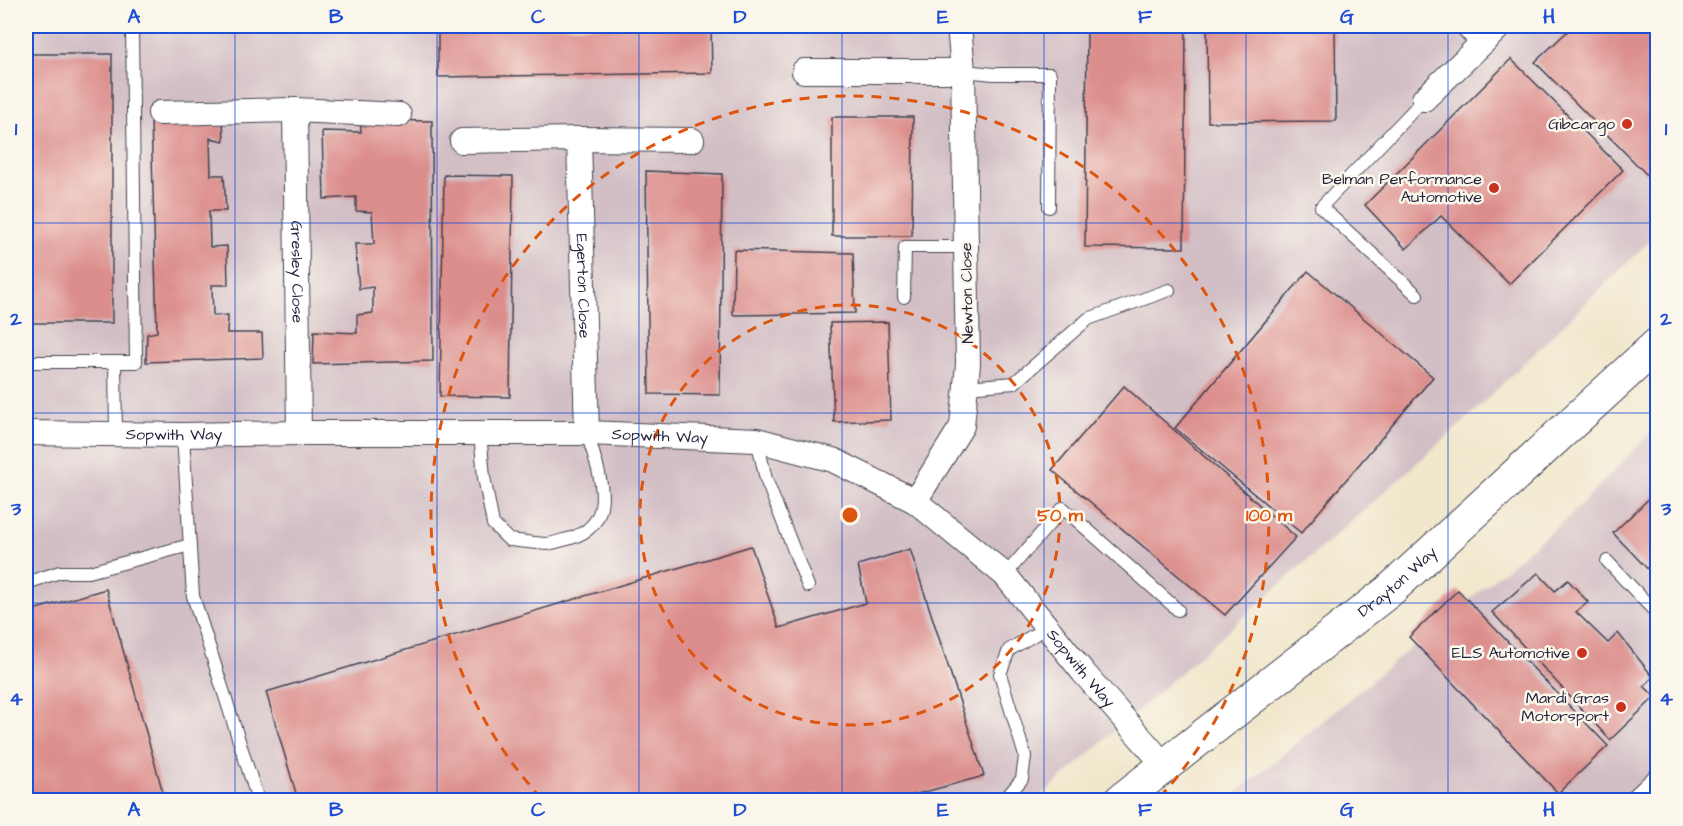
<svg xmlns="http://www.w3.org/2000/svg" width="1683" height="826" font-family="'Architects Daughter',sans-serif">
  <rect width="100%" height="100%" fill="#fbf7ec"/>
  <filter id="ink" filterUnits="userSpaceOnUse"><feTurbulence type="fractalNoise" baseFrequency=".0167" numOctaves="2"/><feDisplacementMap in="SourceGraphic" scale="12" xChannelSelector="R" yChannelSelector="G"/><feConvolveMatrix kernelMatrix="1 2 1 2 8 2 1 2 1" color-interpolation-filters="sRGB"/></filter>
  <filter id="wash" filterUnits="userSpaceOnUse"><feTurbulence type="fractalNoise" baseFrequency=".008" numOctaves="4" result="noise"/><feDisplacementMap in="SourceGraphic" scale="24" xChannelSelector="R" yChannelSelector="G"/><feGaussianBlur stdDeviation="1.35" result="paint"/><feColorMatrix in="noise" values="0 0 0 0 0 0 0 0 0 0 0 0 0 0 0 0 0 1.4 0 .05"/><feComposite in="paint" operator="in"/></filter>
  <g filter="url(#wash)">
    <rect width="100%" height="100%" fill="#f1e7cc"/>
    <g fill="#d2bec5">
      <polygon points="26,26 1657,26 1657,234 1461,424 1037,800 26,800"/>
      <polygon points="1657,426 1657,800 1228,800 1573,513"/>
    </g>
    <g id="blocks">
      <g fill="#dc8e8c">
        <polygon points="438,26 711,26 712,73 438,77"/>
        <polygon points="1087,26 1186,26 1184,248 1085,247"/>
        <polygon points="1207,26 1335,26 1336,121 1208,122"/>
        <polygon points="1573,26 1652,26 1658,31 1658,186 1535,62"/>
        <rect x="26" y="54" width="86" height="269"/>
        <polygon points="1511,59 1623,170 1509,284 1441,216 1406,249 1365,205"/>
        <polygon points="832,117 913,117 912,236 832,236"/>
        <polygon points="151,120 223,121 224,141 210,138 211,175 224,175 226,211 209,211 210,247 227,246 228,285 212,285 213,316 228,315 227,333 262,333 263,358 146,362 147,334 157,332"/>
        <polygon points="360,120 432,121 433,361 313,364 314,331 357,333 357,315 373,313 373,287 359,289 355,244 374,244 372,212 356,211 356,197 324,199 322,131 361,132"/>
        <polygon points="646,171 722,174 720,395 649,394"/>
        <polygon points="444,175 513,176 510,397 440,396"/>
        <polygon points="734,250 853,253 855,313 733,315"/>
        <polygon points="1308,271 1433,377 1301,533 1175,428"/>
        <polygon points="888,322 891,420 834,422 830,323"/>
        <polygon points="1124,386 1296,537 1225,615 1052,470"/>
        <polygon points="1658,490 1658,580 1613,533"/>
        <polygon points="751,546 779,628 866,603 858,565 910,549 984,776 895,800 821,800 818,794 795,800 298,800 266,692"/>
        <polygon points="1538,573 1555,591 1568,580 1588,602 1576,612 1608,643 1618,633 1653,677 1644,686 1655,697 1610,740 1492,612"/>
        <polygon points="106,589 165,800 26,800 26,612"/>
        <polygon points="1458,590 1608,746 1558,793 1409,637"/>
      </g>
    </g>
  </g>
  <g filter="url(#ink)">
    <use href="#blocks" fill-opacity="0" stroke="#414051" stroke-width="1.5"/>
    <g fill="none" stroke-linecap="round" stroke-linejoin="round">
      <g stroke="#414051" stroke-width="14">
        <g id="service">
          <polyline points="963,71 994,74 1050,74 1049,207"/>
          <polyline points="1417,295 1321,207 1424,99"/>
          <polyline points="904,297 905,247 966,247"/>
          <polyline points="26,362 115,362 116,434"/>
          <polyline points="115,362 136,362 132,26"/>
          <polyline points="966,387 1014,383 1088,319 1169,290"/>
          <path d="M 480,433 L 484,477 L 493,524 L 509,540 C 521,541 533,543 546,544 C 553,544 561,540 568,539 C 622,524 598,470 587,433"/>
          <polyline points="183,435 193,596 258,800"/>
          <polyline points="757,440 766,479 808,586"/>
          <polyline points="1607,561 1658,615"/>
          <polyline points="1005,575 1063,508 1178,610"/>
          <polyline points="26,583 60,572 89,572 190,545"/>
          <polyline points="998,800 1006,798 1022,779 1025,756 1000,674 1009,650 1047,627"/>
        </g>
      </g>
      <g stroke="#414051" stroke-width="26">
        <g id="minor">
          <polyline points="1468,26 1483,42"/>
          <polyline points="804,71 963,71"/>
          <polyline points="1424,99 1500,26"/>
          <path id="s1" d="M 295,110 L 299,433"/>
          <polyline points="160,113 295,110 399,115"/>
          <path id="s2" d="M 579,139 L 587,433"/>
          <polyline points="462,141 579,139 692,140"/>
          <path id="s3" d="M 26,433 L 183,435 L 299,433 L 587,433 L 757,440 L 833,460 L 915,501 L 1005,575 L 1083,672 L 1166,767"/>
          <polyline points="915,501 962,426 968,364 963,71 959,26"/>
          <polyline points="1638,800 1658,781"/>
        </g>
      </g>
      <g stroke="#414051" stroke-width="35">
        <g id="primary">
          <path id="s4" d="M 1121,800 L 1389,591 L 1658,344"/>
        </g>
      </g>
      <use href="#service" stroke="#fff" stroke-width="12"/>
      <use href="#minor" stroke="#fff" stroke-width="24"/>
      <use href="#primary" stroke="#fff" stroke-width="33"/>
    </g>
  </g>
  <path fill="none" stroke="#1d4ed8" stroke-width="1.5" stroke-opacity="0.55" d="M 235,26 L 235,800M 437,26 L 437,800M 639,26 L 639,800M 842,26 L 842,800M 1044,26 L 1044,800M 1246,26 L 1246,800M 1448,26 L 1448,800M 26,223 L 1658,223M 26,413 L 1658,413M 26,603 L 1658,603"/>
  <g fill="none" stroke="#de560e" stroke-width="3" stroke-dasharray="10 8">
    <circle cx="850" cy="515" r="210"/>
    <path d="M541 798A419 419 0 1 1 1159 798"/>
  </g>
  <g fill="#c8321e" stroke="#fbf7ec" stroke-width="2">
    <circle cx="1627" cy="124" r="6"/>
    <circle cx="1494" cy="188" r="6"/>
    <circle cx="1582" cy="653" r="6"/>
    <circle cx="1621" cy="707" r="6"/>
  </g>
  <g text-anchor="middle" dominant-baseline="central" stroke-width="5" stroke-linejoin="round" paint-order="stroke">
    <g font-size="16" fill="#22223b" stroke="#fbf7ec" text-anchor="end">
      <text x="1615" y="124">Gibcargo</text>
      <text x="1482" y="179">Belman Performance<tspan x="1482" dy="18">Automotive</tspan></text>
      <text x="1570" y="653">ELS Automotive</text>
      <text x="1609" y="698">Mardi Gras<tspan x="1609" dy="18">Motorsport</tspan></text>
    </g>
    <g font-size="16" fill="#22223b" stroke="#fbf7ec">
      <text stroke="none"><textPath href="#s1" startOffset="162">Gresley Close</textPath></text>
      <text stroke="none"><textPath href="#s2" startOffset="147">Egerton Close</textPath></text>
      <text transform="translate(967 293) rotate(-91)">Newton Close</text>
      <text stroke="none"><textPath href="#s3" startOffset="148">Sopwith Way</textPath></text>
      <text stroke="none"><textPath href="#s3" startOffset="634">Sopwith Way</textPath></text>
      <text stroke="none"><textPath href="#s4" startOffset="352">Drayton Way</textPath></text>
      <text stroke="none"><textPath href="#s3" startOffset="1138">Sopwith Way</textPath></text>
    </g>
  </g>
  <circle cx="850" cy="515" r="9" fill="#de560e" stroke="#fbf7ec" stroke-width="3"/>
  <g font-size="18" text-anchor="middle" font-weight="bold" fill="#de560e" stroke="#fbf7ec" stroke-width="5" stroke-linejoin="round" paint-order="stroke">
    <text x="1060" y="521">50 m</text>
    <text x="1269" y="521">100 m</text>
  </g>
  <rect width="1683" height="826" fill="none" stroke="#fbf7ec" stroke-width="66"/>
  <rect x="33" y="33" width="1617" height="760" fill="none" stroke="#1d4ed8" stroke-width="2"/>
  <g font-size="20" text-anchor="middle" font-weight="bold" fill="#1d4ed8">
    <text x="134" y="23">A</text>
    <text x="336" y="23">B</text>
    <text x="538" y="23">C</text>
    <text x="740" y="23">D</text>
    <text x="943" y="23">E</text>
    <text x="1145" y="23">F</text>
    <text x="1347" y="23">G</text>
    <text x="1549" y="23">H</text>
    <text x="16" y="135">1</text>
    <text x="1666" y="135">1</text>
    <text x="16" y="325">2</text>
    <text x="1666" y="325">2</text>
    <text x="16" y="515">3</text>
    <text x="1666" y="515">3</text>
    <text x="16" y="705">4</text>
    <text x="1666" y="705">4</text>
    <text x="134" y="816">A</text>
    <text x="336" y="816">B</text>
    <text x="538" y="816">C</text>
    <text x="740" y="816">D</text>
    <text x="943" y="816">E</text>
    <text x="1145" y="816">F</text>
    <text x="1347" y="816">G</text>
    <text x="1549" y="816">H</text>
  </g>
</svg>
